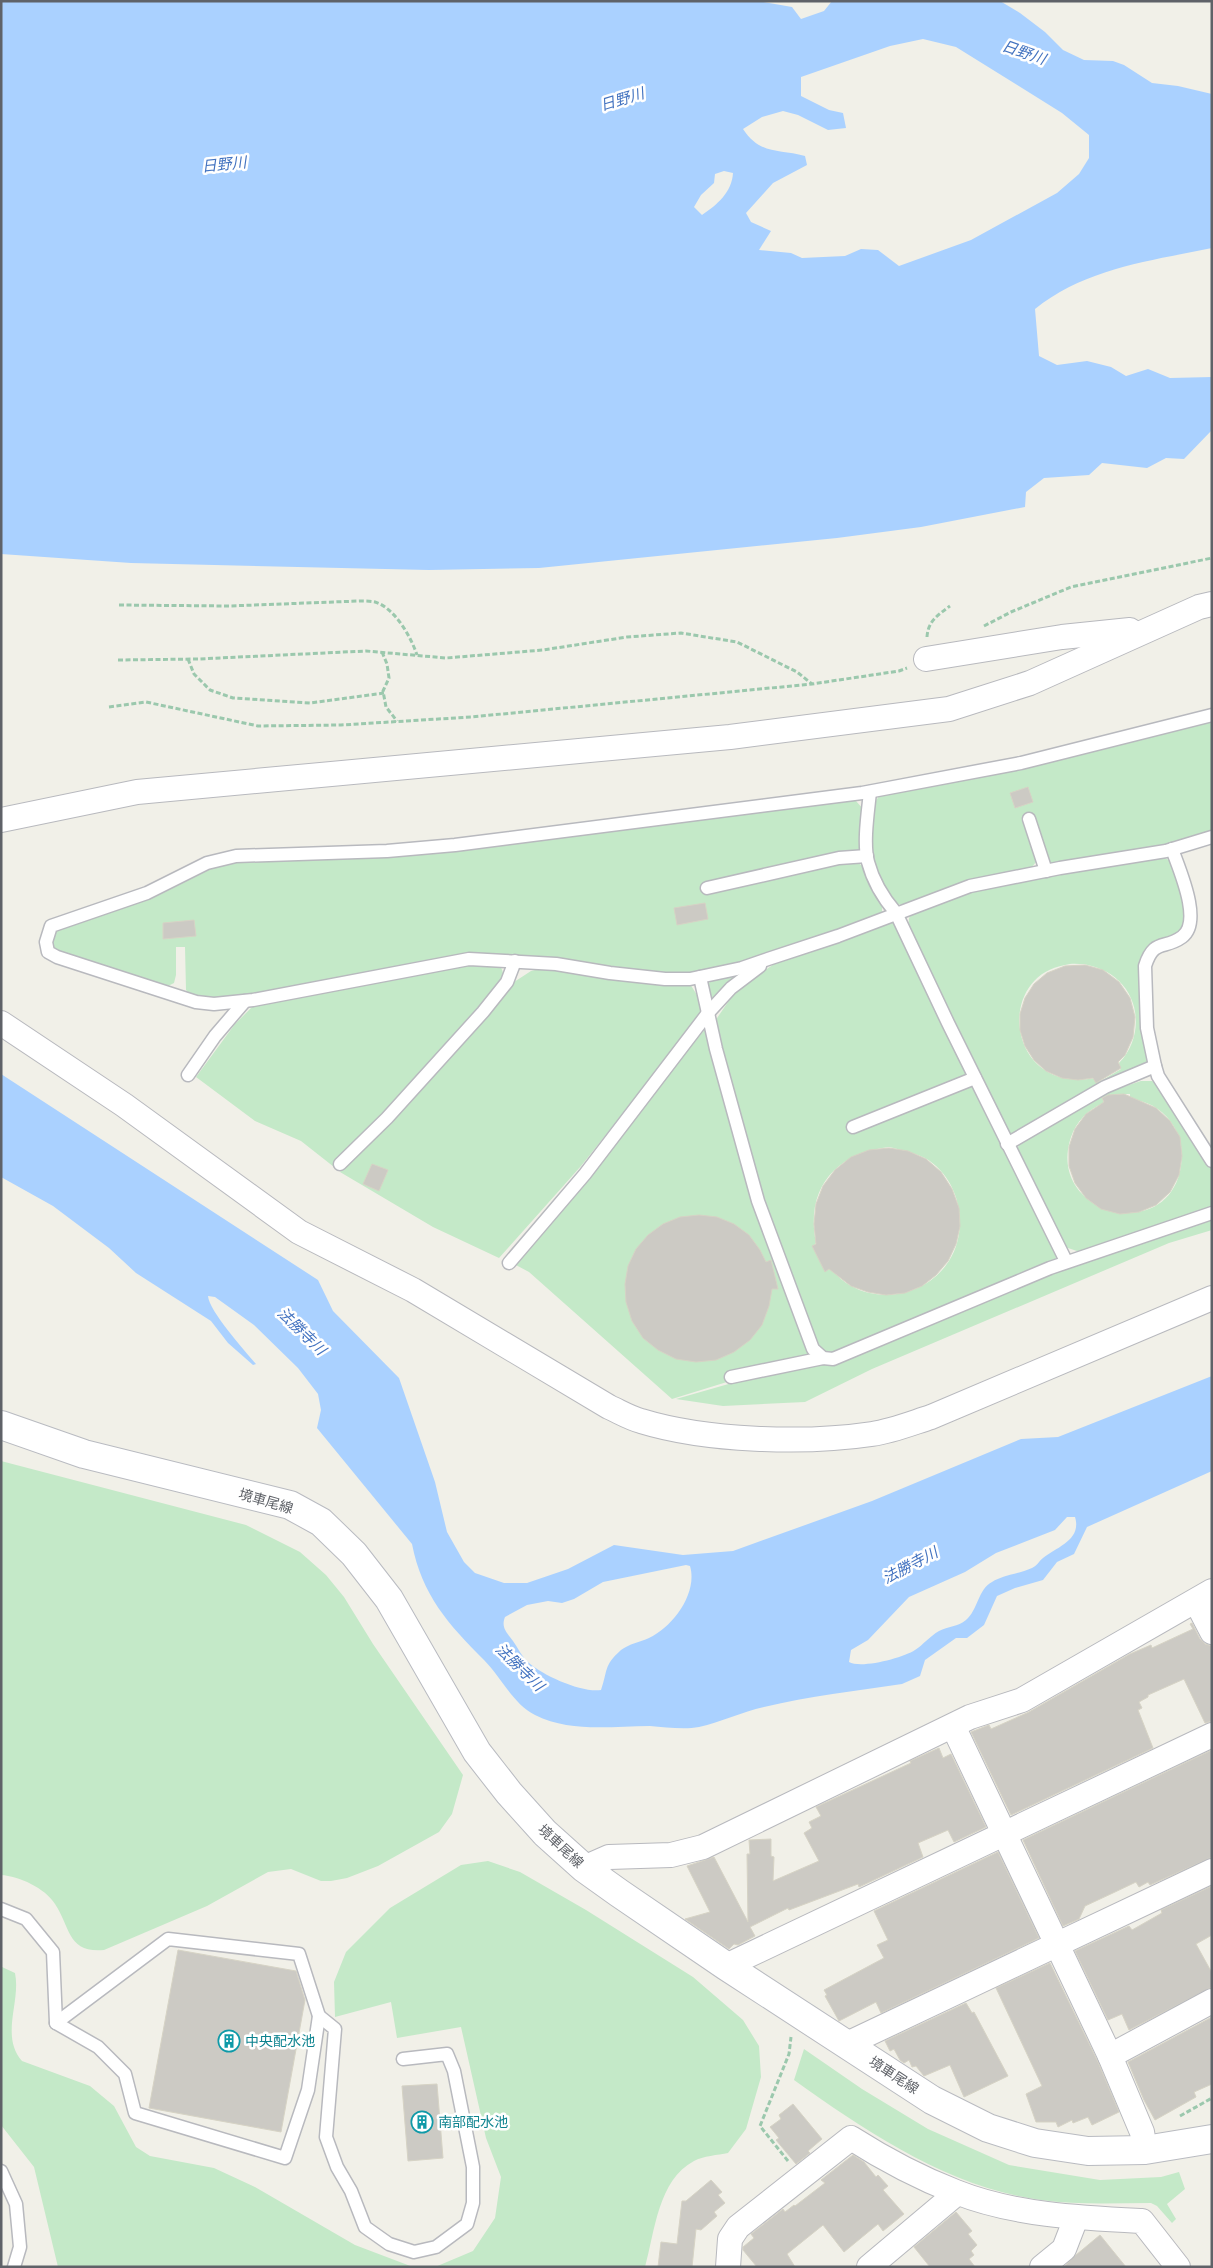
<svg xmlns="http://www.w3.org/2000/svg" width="1213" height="2268" font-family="'Archivo Narrow','Noto Sans JP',sans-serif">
  <rect width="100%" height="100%" fill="#f1f0e8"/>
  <g fill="#c4e9c8" fill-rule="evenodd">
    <path d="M 1212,718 L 1212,833 L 1177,844 L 1053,864 L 1049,862 L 1034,815 L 1023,817 L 1035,858 L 1036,862 L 1031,868 L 907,905 L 895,904 C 875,882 872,856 872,828 C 872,815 871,806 880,795 Z"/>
    <path d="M 851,799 L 856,801 L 864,810 L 864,846 L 855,861 C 867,865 887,903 881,914 L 776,954 L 705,972 L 662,975 L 494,955 L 219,1001 L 190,995 L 186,990 L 185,947 L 176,947 L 176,975 L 174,983 L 166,987 L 61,953 L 51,947 L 53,935 L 58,928 L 215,865 L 244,860 Z"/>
    <path d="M 1160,856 L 1169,860 L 1172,865 L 1188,917 L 1180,934 C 1166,939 1152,941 1144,954 L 1148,1061 L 1115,1077 L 1014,1135 L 1010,1134 L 908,931 L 909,918 L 914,911 L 970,891 L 1051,874 ZM 1084,964 C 1097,967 1109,971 1119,981 C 1142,1003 1141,1041 1119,1063 L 1121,1069 L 1101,1081 L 1096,1082 L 1095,1078 C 1007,1095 994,977 1065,965 C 1071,963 1078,964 1084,964 Z"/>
    <path d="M 891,922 L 894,923 L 966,1072 L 968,1087 L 973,1087 L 1057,1255 L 1055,1260 L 842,1353 L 827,1354 L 818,1348 L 761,1198 L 715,1021 L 737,989 L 777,962 ZM 889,1147 C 902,1150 913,1152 925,1158 C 960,1178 970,1228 949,1261 C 928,1294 884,1304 851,1286 C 840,1280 832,1270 824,1260 L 829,1269 L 826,1271 L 813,1246 L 816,1243 C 805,1189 835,1153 889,1147 Z"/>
    <path d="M 461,964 L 500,966 C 506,975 502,981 497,989 L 376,1125 L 334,1167 L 301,1141 L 255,1121 L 196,1077 L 235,1024 L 256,1003 Z"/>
    <polygon points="543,968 690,984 697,995 702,1014 581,1166 499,1258 433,1227 340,1172 366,1146 511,984 531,971"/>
    <polygon points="742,972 710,1008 706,991 710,981"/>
    <polygon points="706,1028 811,1356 672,1399 529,1272 514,1264"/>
    <path d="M 1141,1081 L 1152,1081 L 1159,1085 L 1212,1168 L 1212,1209 L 1080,1252 L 1062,1246 L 1017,1152 L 1019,1143 L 1099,1095 ZM 1130,1094 L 1130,1099 C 1164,1102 1187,1133 1181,1166 C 1169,1246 1045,1215 1071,1137 C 1076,1122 1088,1109 1104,1103 L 1102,1098 L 1117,1094 Z"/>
    <polygon points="1212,1219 1212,1230 1169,1243 872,1369 805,1402 723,1406 676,1399 732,1383 807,1366 1057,1269"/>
    <path d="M 1,1461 L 246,1525 L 300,1552 L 326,1575 L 344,1597 L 373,1644 L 463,1775 L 452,1814 L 439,1832 L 378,1866 L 347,1878 L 331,1881 L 321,1881 L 291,1869 L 268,1872 L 207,1906 L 104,1950 C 67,1953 71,1928 55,1904 C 45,1888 19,1876 1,1875 Z"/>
    <path d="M 488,1861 L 520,1872 L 586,1910 L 693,1977 L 743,2020 L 759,2046 L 761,2077 L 746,2129 L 728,2153 C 718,2155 703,2156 694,2161 C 658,2180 655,2231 645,2267 L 435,2267 L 473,2251 L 495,2218 L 501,2177 L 486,2138 L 461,2027 L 397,2038 L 391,2002 L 335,2017 L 334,1982 L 346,1952 L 390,1908 L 461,1865 Z"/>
    <path d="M 2,1967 L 15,1973 C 21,2002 0,2036 22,2061 L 90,2086 L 114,2106 L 136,2147 L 150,2156 L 214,2168 L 255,2187 L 355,2245 L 413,2267 L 58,2267 L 34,2167 L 1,2125 Z"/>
    <path d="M 804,2049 L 862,2089 L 928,2129 L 1009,2165 L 1100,2180 L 1161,2177 L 1179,2172 L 1185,2189 L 1167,2204 L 1176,2219 L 1172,2223 L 1157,2206 L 1151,2203 C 1114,2203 1077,2205 1041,2200 C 950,2188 867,2132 794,2080 Z"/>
  </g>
  <g fill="#aad1ff" fill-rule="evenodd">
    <path d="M 1,1 L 757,1 L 792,7 L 801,19 L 824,11 L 832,1 L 1000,1 L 1020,13 L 1045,32 L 1063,50 L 1084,60 L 1113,61 L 1124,65 L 1152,83 L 1178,86 L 1212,94 L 1212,248 C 1150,261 1086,268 1035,309 L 1039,356 L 1057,365 L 1087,361 L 1111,367 L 1126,376 L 1148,369 L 1170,378 L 1212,377 L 1212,430 L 1184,459 L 1166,458 L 1147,468 L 1102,463 L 1089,475 L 1044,478 L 1026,492 L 1025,507 L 921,527 L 837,538 L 539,568 L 429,570 L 131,563 L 1,554 ZM 923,39 L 956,47 L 1062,113 L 1089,135 L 1089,158 L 1079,174 L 1057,193 L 971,240 L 899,266 L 878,250 L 861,249 L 845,256 L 802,258 L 791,253 L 759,250 L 771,231 L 751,222 L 746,213 L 773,183 L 807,165 L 805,156 C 779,149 760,155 743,129 L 762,117 L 783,111 L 798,115 L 828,130 L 846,128 L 843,113 L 829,110 L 801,96 L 801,77 L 890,46 ZM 724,171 L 733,173 C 732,192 717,205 702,215 L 694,207 L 701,195 L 714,183 L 715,174 Z"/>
    <path d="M 1,1074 L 318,1280 L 333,1311 L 399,1378 L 435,1482 L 447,1532 L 464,1562 L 475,1573 L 504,1583 L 527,1583 L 568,1569 L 614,1545 L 683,1555 L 733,1551 L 872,1501 L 1021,1439 L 1058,1437 L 1212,1376 L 1212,1471 L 1087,1527 L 1074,1554 L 1057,1562 L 1043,1580 L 1015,1588 L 997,1596 L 984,1625 L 967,1638 L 956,1638 L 925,1660 L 920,1676 L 902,1684 C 856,1691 809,1696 764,1707 C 742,1712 721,1722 699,1727 C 684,1730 665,1727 650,1726 C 611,1726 571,1733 535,1715 C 513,1704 501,1677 484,1660 C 448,1624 422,1595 412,1544 L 317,1428 L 321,1410 L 318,1394 L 298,1368 L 254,1325 L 215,1297 L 208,1296 C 209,1311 245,1351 256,1364 L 253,1365 L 228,1343 L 211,1321 L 136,1273 L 109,1248 L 53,1206 L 1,1177 ZM 1067,1517 L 1075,1517 C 1082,1540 1057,1547 1043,1558 C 1039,1561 1037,1566 1032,1568 C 1019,1574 1003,1575 992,1582 C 978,1589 978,1610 966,1620 C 958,1627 948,1626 939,1631 C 930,1636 923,1645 915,1650 C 903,1658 861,1669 849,1662 L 851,1650 L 868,1640 L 909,1597 L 965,1572 L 996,1553 L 1055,1530 ZM 686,1565 L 690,1566 C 698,1593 673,1627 649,1638 C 640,1642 629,1644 621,1650 C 603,1666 608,1671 601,1690 C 582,1693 544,1676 529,1663 C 522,1657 518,1648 513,1641 C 506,1632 501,1627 505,1617 L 527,1605 L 548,1601 L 562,1603 L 574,1599 L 603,1582 Z"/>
  </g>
  <g fill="#cccac4" stroke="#d6d3c5">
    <polygon points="1028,787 1033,802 1015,808 1010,793"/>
    <polygon points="705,903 708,919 677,925 674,908"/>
    <polygon points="194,920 196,936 163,939 163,923"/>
    <polygon points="1085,965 1103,970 1119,982 1130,998 1135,1017 1133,1037 1125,1055 1118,1062 1121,1068 1096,1083 1093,1078 1078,1080 1062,1078 1046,1071 1034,1060 1025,1046 1020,1030 1020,1014 1025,998 1034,984 1047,973 1065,966"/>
    <polygon points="1124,1094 1156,1108 1170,1121 1180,1137 1182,1156 1179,1175 1170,1192 1156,1205 1139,1212 1120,1214 1101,1209 1086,1198 1075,1183 1069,1166 1069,1147 1075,1129 1086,1114 1104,1102 1102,1098 1108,1095"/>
    <polygon points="889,1148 908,1151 926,1159 941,1172 952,1189 959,1208 960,1226 956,1244 948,1261 936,1275 922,1286 905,1293 886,1295 868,1292 851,1286 829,1269 825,1272 812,1246 816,1244 814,1224 816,1204 823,1186 835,1170 851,1157 869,1150"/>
    <polygon points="372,1164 388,1170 379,1191 363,1184"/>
    <polygon points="699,1215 717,1217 734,1224 749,1235 760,1250 766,1262 771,1260 778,1289 772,1289 769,1306 762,1325 750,1340 734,1352 716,1360 696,1362 676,1359 658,1350 643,1338 632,1321 626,1302 625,1284 628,1266 636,1249 648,1235 663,1224 680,1217"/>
    <polygon points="1192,1623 1200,1639 1205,1644 1212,1646 1212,1721 1205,1723 1184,1679 1148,1695 1148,1697 1139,1702 1142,1708 1138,1710 1153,1748 1011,1815 971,1732 989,1725 991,1729 1029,1712 1130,1654 1151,1645 1152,1648 1193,1629 1190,1624"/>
    <polygon points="939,1748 943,1758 951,1754 986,1827 954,1842 948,1830 918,1843 923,1857 859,1887 858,1884 789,1910 788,1908 750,1927 755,1936 738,1945 734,1944 729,1949 685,1919 710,1912 687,1866 714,1857 748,1922 747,1854 750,1854 749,1840 771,1839 771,1856 774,1857 773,1881 819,1861 804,1833 812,1828 809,1822 821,1816 816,1807 911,1763 910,1761"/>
    <polygon points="1212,1750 1212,1857 1150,1885 1148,1882 1139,1887 1136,1882 1115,1892 1085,1906 1079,1919 1063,1926 1023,1840"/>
    <polygon points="998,1852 1039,1938 881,2013 876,2002 839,2021 825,1996 827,1995 824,1990 884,1958 877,1945 888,1940 874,1911"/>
    <polygon points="1212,1886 1212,1935 1196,1944 1212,1973 1212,1987 1129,2030 1122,2014 1108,2020 1075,1951 1129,1926 1132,1930 1162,1913 1161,1910"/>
    <polygon points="178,1950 296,1971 305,2000 281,2132 149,2108"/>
    <polygon points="1050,1963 1098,2062 1119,2112 1092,2125 1088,2117 1073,2123 1072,2120 1058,2127 1056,2122 1036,2122 1026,2094 1042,2086 996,1988"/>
    <polygon points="966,2003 972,2013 974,2012 1008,2076 964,2097 950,2065 924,2076 916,2066 912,2067 909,2060 904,2063 900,2060 894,2049 890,2051 885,2041"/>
    <polygon points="1212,2017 1212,2084 1194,2092 1196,2097 1155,2120 1144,2100 1128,2062"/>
    <polygon points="437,2084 443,2158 408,2161 402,2086"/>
    <polygon points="793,2104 822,2139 808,2151 810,2153 796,2164 776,2140 779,2138 770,2127 781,2119 779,2115"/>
    <polygon points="853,2155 864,2162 876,2177 878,2175 888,2186 883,2190 904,2214 883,2231 878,2224 844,2252 823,2225 787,2254 795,2267 757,2267 743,2250 743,2247 754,2238 751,2234 783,2209 785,2212 794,2205 795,2206 825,2183 821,2180"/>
    <polygon points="711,2180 722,2192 718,2195 725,2203 714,2212 717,2216 701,2230 696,2229 692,2267 658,2267 661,2242 677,2244 682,2201 686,2201"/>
    <polygon points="956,2212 972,2231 968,2234 977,2245 971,2251 974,2255 969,2259 975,2267 930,2267 914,2247"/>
    <polygon points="1100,2235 1126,2267 1064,2267 1076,2255"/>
  </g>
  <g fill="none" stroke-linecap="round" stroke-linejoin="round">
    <g stroke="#b8b9be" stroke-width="15">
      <g id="service">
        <polyline points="1212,715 1021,763 862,793 455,845 387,851 236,856 207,863 147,893 51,926 46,942 48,952 57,957 196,1002 214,1004 253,1000 469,959 556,964 610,973 665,979 690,979 742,968 768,959 838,936 970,886 1060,868 1166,851 1212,837"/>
        <path d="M 870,792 C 868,812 863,843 868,862 C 873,881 884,899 896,913 L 948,1023 L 1066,1261"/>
        <polyline points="1029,819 1046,871"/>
        <path d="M 1172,849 C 1179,869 1203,922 1182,937 C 1164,950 1154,938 1145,966 L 1147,1028 L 1155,1066 L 1158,1076 L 1212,1161"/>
        <polyline points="707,888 839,858 867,856"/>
        <polyline points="700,977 716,1049 758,1201 813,1349 823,1358 833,1359 1050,1268 1212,1213"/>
        <polyline points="188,1075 215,1036 245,1001"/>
        <polyline points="853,1127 975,1078"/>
        <polyline points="1007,1144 1105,1087 1155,1066"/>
        <polyline points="340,1164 387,1118 483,1012 507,982 515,961"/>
        <polyline points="509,1263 585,1174 708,1013 731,988 760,966"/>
        <polyline points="731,1377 823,1358"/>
        <polyline points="1,1909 26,1919 53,1952 56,2023"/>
        <polygon points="168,1939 299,1954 319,2016 308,2090 285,2158 135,2113 125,2074 98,2047 56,2023"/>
        <polyline points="319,2016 335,2029 326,2137 337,2167 351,2191 365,2227 389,2244 414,2252 436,2247 467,2224 473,2203 473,2167 454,2071 447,2054 403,2059"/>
        <polyline points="1,2171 16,2204 20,2247 14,2267"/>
      </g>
    </g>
    <g stroke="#b8b9be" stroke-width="26">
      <g id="minor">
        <polyline points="926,659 1062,637 1130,630"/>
        <polyline points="1,820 137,792 730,737 949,709 1030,683 1199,607 1212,604"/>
        <path d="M 1,1023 L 124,1105 L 299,1232 L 413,1290 L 609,1407 C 620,1412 630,1418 641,1421 C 706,1441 805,1444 872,1434 C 892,1431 912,1423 931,1417 L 1212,1298"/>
        <polyline points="1196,1601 1212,1632"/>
        <polyline points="953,1726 1110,2056 1142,2132 1145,2150"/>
        <polyline points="584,1868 609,1857 671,1855 703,1847 970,1717 1022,1700 1212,1591"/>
        <polyline points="726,1966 1212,1735"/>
        <polyline points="847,2044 1212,1871"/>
        <polyline points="1110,2056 1212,2001"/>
        <path d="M 728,2267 L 730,2239 L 738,2227 L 851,2138 C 884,2159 920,2178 956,2192 C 1014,2215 1080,2218 1142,2221 L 1178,2267"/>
        <polyline points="869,2267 957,2193"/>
        <polyline points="1042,2267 1064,2249 1076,2218"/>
      </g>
    </g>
    <g stroke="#b9bbc1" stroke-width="30">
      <polyline id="secondary" points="1,1425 84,1454 290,1505 321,1522 354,1554 389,1599 477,1752 509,1793 545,1833 584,1868 619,1893 726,1966 932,2100 988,2128 1035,2143 1088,2151 1145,2150 1212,2139"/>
    </g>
    <g stroke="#9bc8ad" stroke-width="3" stroke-dasharray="5 2.5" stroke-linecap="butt">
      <path d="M 119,605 L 229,606 L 359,601 C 364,601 370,601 375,602 C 395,608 411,637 417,655"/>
      <polyline points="984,626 1011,612 1071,587 1212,558"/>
      <path d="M 927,637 C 928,621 938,615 950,606"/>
      <polyline points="382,652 387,664 389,678 383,691 386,707 397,721"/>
      <polyline points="188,659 194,674 210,690 233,698 310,703 384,693"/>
      <polyline points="118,660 198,659 366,651 446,658 543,650 627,637 681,633 737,642 797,672 812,684"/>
      <polyline points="109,707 146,702 258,726 341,725 471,717 812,684 899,671 907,668"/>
      <polyline points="1180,2116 1212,2098"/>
      <polyline points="788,2161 760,2126 789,2054 791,2037"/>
    </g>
    <use href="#service" stroke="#fff" stroke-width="12"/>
    <use href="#minor" stroke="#fff" stroke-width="24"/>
    <use href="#secondary" stroke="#fff" stroke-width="28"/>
  </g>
  <defs>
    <g id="building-ring" transform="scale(1.125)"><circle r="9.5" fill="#fff" stroke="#0f9aa8" stroke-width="1.5"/><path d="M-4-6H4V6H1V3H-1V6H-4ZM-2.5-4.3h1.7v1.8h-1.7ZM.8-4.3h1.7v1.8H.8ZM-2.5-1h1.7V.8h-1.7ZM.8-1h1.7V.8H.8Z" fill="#0f9aa8"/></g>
  </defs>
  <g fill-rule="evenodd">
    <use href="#building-ring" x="229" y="2041"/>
    <use href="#building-ring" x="422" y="2122"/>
  </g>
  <g text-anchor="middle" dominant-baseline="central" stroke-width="5" stroke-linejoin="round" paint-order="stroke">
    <g font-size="14" fill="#5f6268" stroke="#fff">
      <text transform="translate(266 1501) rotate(16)">境車尾線</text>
      <text transform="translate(561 1846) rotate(43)">境車尾線</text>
      <text transform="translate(894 2075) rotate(33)">境車尾線</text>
    </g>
    <g font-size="14" fill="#0d838f" stroke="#fff" text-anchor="start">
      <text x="245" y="2041">中央配水池</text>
      <text x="438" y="2122">南部配水池</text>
    </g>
    <g font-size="15" font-style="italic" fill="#4373c0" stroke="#fff">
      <text transform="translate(1024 52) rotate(19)">日野川</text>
      <text transform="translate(622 99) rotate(-17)">日野川</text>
      <text transform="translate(224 164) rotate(-6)">日野川</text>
      <text transform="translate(302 1331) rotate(44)">法勝寺川</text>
      <text transform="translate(910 1565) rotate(-28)">法勝寺川</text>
      <text transform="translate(520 1667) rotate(44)">法勝寺川</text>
    </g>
  </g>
  <rect width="1213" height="2268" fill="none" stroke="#5f6268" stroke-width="5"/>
</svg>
